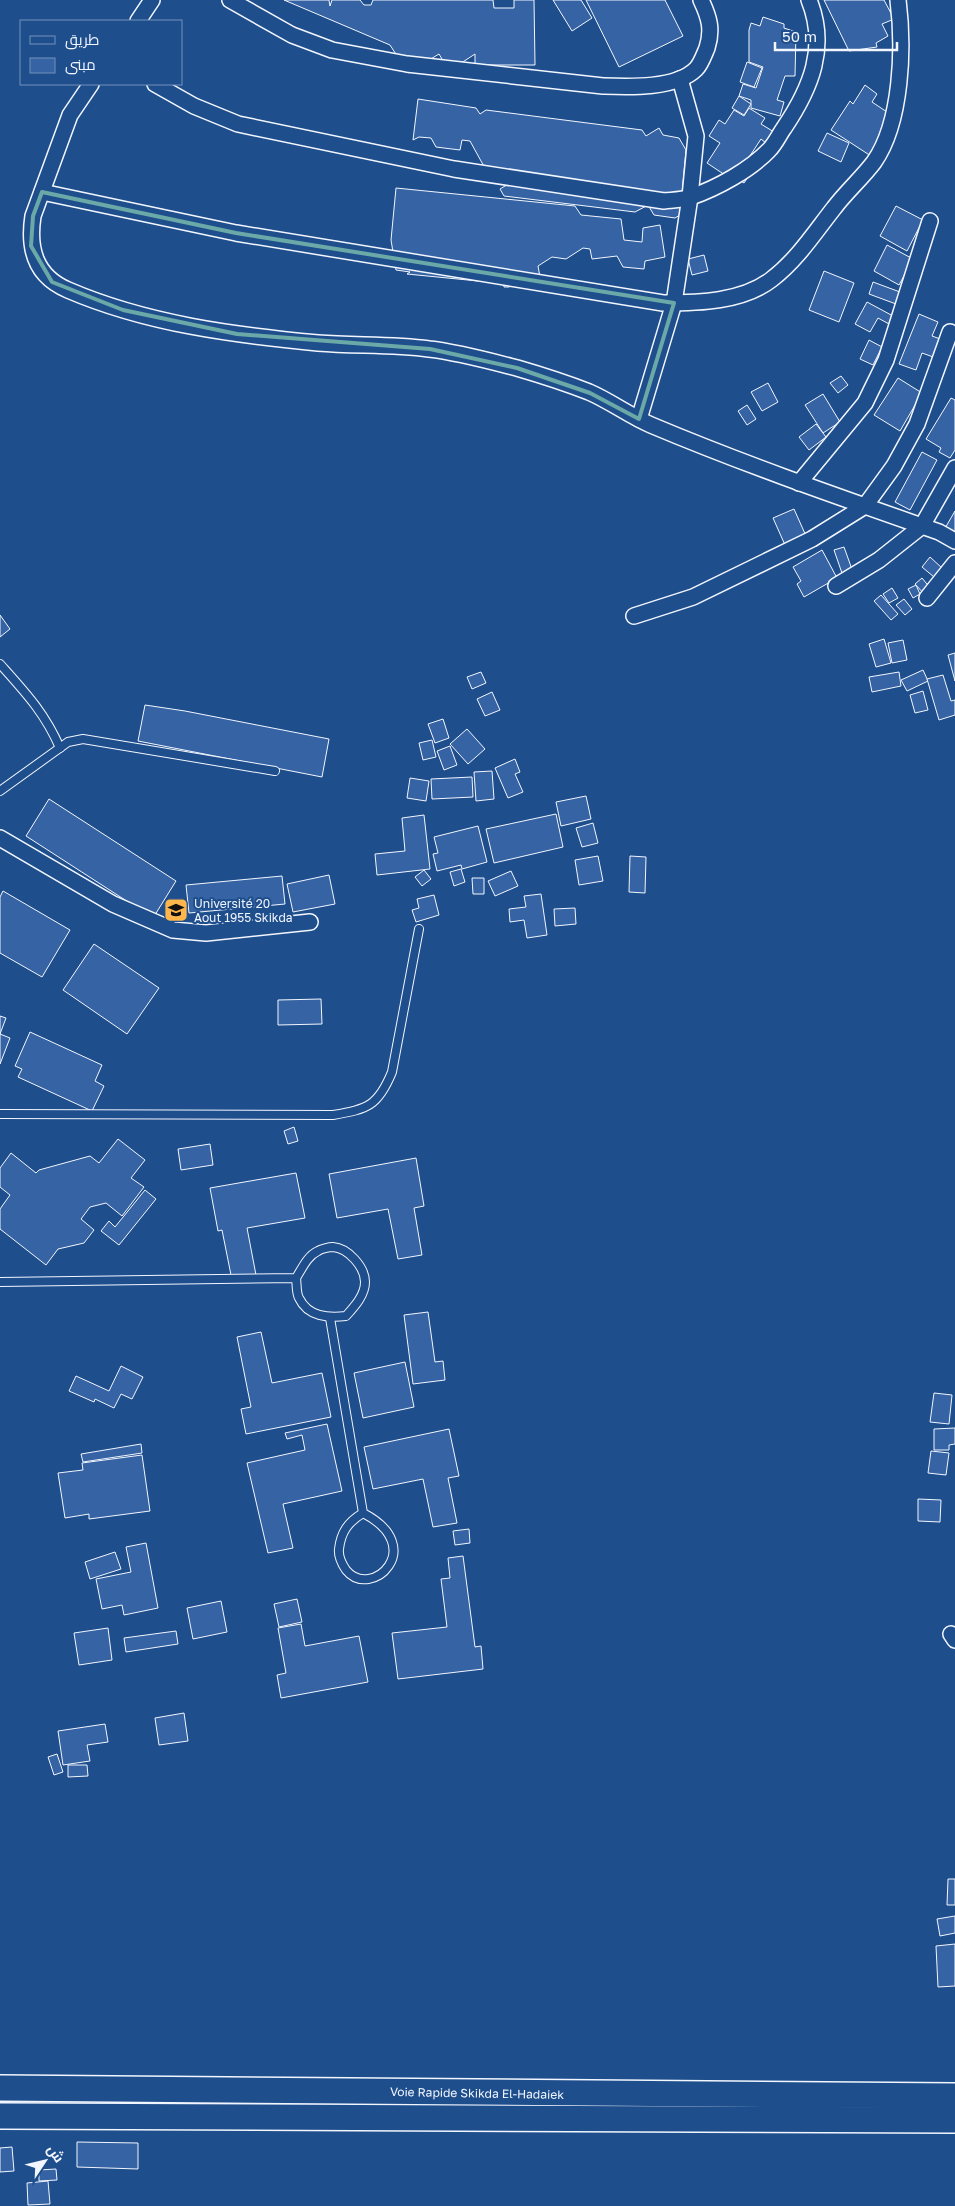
<svg xmlns="http://www.w3.org/2000/svg" width="955" height="2206" font-family="'Golos Text',Cairo,sans-serif">
  <rect width="100%" height="100%" fill="#1f4e8c"/>
  <g fill="#3563a3" stroke="#f2f6ff">
    <polygon points="284,0 329,0 330,6 332,0 360,0 364,5 371,5 373,0 493,0 494,8 514,8 514,0 534,0 535,65 475,65 475,54 449,71 439,54 408,73 390,45"/>
    <polygon points="553,0 581,0 592,18 572,31"/>
    <polygon points="586,0 665,0 683,36 619,67"/>
    <polygon points="824,0 884,0 894,19 882,24 888,36 876,43 877,47 849,51"/>
    <polygon points="763,17 784,24 784,28 796,32 795,76 785,76 777,100 784,102 780,116 751,108 751,100 739,96 743,84 756,88 763,67 749,62 749,30 751,23 760,26"/>
    <polygon points="747,62 762,68 754,87 740,82"/>
    <polygon points="865,85 877,94 872,102 899,120 874,158 831,130 850,101 853,104"/>
    <polygon points="739,96 751,104 744,115 732,108"/>
    <polygon points="418,99 476,108 480,114 486,110 642,130 646,136 659,128 663,135 679,138 686,150 680,215 675,218 654,215 648,205 635,212 504,196 500,189 510,183 492,181 470,141 462,140 460,150 436,147 431,138 419,137 413,140"/>
    <polygon points="749,108 765,118 761,124 774,132 766,143 761,139 744,165 752,171 744,183 733,176 731,179 707,163 720,143 709,136 719,120 725,124 734,110 744,116"/>
    <polygon points="827,133 849,143 841,162 818,151"/>
    <polygon points="396,188 575,206 581,215 621,219 624,240 642,242 643,228 660,225 665,257 645,261 644,269 623,267 617,256 592,259 590,249 583,248 566,259 552,257 538,266 540,277 528,276 509,287 504,287 502,275 479,273 478,281 407,274 410,272 396,270 391,240"/>
    <polygon points="896,206 923,220 907,251 880,236"/>
    <polygon points="887,245 913,259 899,285 874,271"/>
    <polygon points="704,255 708,271 692,275 688,259"/>
    <polygon points="824,271 854,283 839,322 809,310"/>
    <polygon points="873,282 900,292 896,304 869,294"/>
    <polygon points="867,302 893,316 889,324 878,318 870,332 855,324"/>
    <polygon points="919,314 938,322 932,336 943,340 936,358 922,353 916,370 899,364"/>
    <polygon points="869,340 882,347 873,365 860,359"/>
    <polygon points="841,376 848,385 838,393 830,383"/>
    <polygon points="898,378 922,393 900,431 874,415"/>
    <polygon points="768,383 778,402 762,411 751,392"/>
    <polygon points="823,394 840,422 823,433 805,405"/>
    <polygon points="951,398 955,400 955,450 950,458 939,452 941,448 926,439"/>
    <polygon points="747,405 756,419 747,425 738,411"/>
    <polygon points="816,424 826,437 809,450 799,437"/>
    <polygon points="922,452 937,460 910,510 895,502"/>
    <polygon points="794,509 806,536 785,545 773,518"/>
    <polygon points="955,511 955,537 944,530"/>
    <polygon points="844,547 854,575 844,579 834,550"/>
    <polygon points="822,550 837,578 804,597 797,584 801,581 793,567"/>
    <polygon points="930,557 942,568 934,577 922,567"/>
    <polygon points="922,578 931,589 925,595 915,584"/>
    <polygon points="916,585 920,594 913,598 908,589"/>
    <polygon points="892,588 898,598 889,603 883,594"/>
    <polygon points="881,595 898,614 891,620 874,601"/>
    <polygon points="904,599 912,609 905,615 896,605"/>
    <polygon points="0,615 10,629 0,637"/>
    <polygon points="884,639 891,663 876,667 869,644"/>
    <polygon points="903,640 907,660 892,663 888,643"/>
    <polygon points="955,653 955,681 948,655"/>
    <polygon points="923,670 928,681 907,691 901,680"/>
    <polygon points="481,672 486,683 472,689 467,677"/>
    <polygon points="899,672 901,686 872,692 869,677"/>
    <polygon points="943,675 951,701 955,700 955,715 939,720 927,679"/>
    <polygon points="923,691 928,710 915,713 910,695"/>
    <polygon points="492,692 500,710 485,716 477,699"/>
    <polygon points="145,705 185,711 329,739 322,777 138,741"/>
    <polygon points="443,719 449,738 435,743 428,724"/>
    <polygon points="467,729 485,749 468,764 450,744"/>
    <polygon points="432,740 436,757 423,760 419,743"/>
    <polygon points="450,746 457,765 444,770 437,751"/>
    <polygon points="515,759 520,772 515,774 523,792 508,798 495,768"/>
    <polygon points="492,771 494,799 476,801 474,772"/>
    <polygon points="472,777 473,797 432,799 431,779"/>
    <polygon points="410,778 429,781 426,801 407,798"/>
    <polygon points="586,796 591,819 561,826 556,802"/>
    <polygon points="49,799 176,881 153,918 26,836"/>
    <polygon points="556,814 563,847 494,863 486,829"/>
    <polygon points="424,815 430,869 377,875 375,854 405,851 402,818"/>
    <polygon points="593,823 598,843 582,847 576,828"/>
    <polygon points="478,826 487,862 462,869 461,865 437,871 433,854 438,853 434,837"/>
    <polygon points="598,856 603,881 579,885 575,860"/>
    <polygon points="630,856 646,857 645,893 629,892"/>
    <polygon points="461,869 465,882 454,886 450,872"/>
    <polygon points="424,870 431,879 422,886 415,877"/>
    <polygon points="511,871 518,886 495,896 488,881"/>
    <polygon points="329,875 335,904 293,912 287,884"/>
    <polygon points="282,876 285,904 189,913 186,885"/>
    <polygon points="472,878 484,878 484,894 473,894"/>
    <polygon points="3,891 70,930 42,977 0,953 0,897"/>
    <polygon points="541,894 547,935 527,938 524,920 510,922 509,909 526,907 524,896"/>
    <polygon points="434,895 439,915 416,922 412,910 419,908 417,899"/>
    <polygon points="575,908 576,924 555,926 554,909"/>
    <polygon points="94,944 159,988 127,1034 63,990"/>
    <polygon points="321,999 322,1024 278,1025 278,1000"/>
    <polygon points="0,1016 6,1018 0,1034 10,1038 0,1064"/>
    <polygon points="30,1032 102,1065 95,1081 104,1086 92,1111 18,1077 22,1069 15,1066"/>
    <polygon points="294,1127 298,1141 288,1144 284,1131"/>
    <polygon points="118,1139 145,1160 131,1178 144,1187 122,1216 106,1203 90,1207 81,1219 94,1230 84,1243 58,1249 46,1265 0,1229 0,1209 10,1195 0,1187 0,1168 11,1153 36,1173 39,1170 90,1156 99,1163"/>
    <polygon points="210,1144 213,1165 181,1170 178,1149"/>
    <polygon points="416,1158 424,1206 414,1208 422,1255 398,1259 388,1209 337,1218 329,1174"/>
    <polygon points="296,1173 305,1218 247,1228 256,1275 232,1280 222,1230 218,1231 210,1188"/>
    <polygon points="145,1190 156,1199 119,1245 101,1231 109,1221 115,1227"/>
    <polygon points="428,1312 435,1362 443,1361 445,1380 413,1384 404,1315"/>
    <polygon points="261,1332 272,1383 322,1373 331,1417 246,1434 241,1409 251,1407 237,1337"/>
    <polygon points="405,1362 414,1407 363,1418 354,1373"/>
    <polygon points="121,1366 143,1377 132,1399 121,1394 114,1408 95,1399 94,1402 69,1391 76,1376 109,1391"/>
    <polygon points="934,1393 952,1395 949,1424 930,1422"/>
    <polygon points="327,1424 342,1491 283,1504 293,1548 268,1553 247,1463 305,1450 302,1435 287,1439 285,1433"/>
    <polygon points="955,1428 955,1444 949,1445 949,1450 934,1450 934,1429"/>
    <polygon points="449,1429 459,1476 448,1478 457,1523 433,1527 423,1479 373,1489 364,1447"/>
    <polygon points="141,1444 142,1453 83,1462 81,1454"/>
    <polygon points="931,1451 949,1453 946,1475 928,1473"/>
    <polygon points="142,1455 150,1511 89,1519 89,1514 65,1518 58,1473 83,1470 82,1463"/>
    <polygon points="918,1499 941,1500 940,1522 918,1521"/>
    <polygon points="469,1529 470,1543 455,1545 453,1531"/>
    <polygon points="146,1543 158,1608 124,1615 122,1605 102,1609 96,1579 131,1572 126,1547"/>
    <polygon points="115,1552 121,1569 90,1579 85,1562"/>
    <polygon points="463,1556 475,1647 481,1646 483,1669 398,1679 392,1633 447,1627 441,1579 450,1578 448,1558"/>
    <polygon points="297,1599 302,1622 279,1627 274,1604"/>
    <polygon points="221,1601 227,1632 193,1639 187,1608"/>
    <polygon points="301,1624 305,1646 359,1636 368,1682 281,1698 277,1675 286,1673 278,1628"/>
    <polygon points="108,1628 112,1660 79,1665 74,1633"/>
    <polygon points="176,1631 178,1644 126,1652 124,1638"/>
    <polygon points="184,1713 188,1741 159,1745 155,1718"/>
    <polygon points="105,1724 108,1742 87,1745 90,1761 63,1765 58,1731"/>
    <polygon points="57,1754 63,1772 54,1775 48,1757"/>
    <polygon points="68,1765 87,1765 88,1776 68,1777"/>
    <polygon points="948,1879 955,1879 955,1905 947,1905"/>
    <polygon points="955,1916 955,1933 940,1936 937,1919"/>
    <polygon points="955,1944 955,1986 938,1987 936,1946"/>
    <polygon points="77,2142 138,2143 138,2169 77,2167"/>
    <polygon points="12,2147 14,2171 0,2172 0,2148"/>
    <polygon points="56,2169 57,2180 39,2181 39,2170"/>
    <polygon points="48,2181 50,2204 28,2205 27,2183"/>
  </g>
  <g fill="none" stroke-linecap="round" stroke-linejoin="round">
    <g stroke="#f2f6ff" stroke-width="10">
      <g id="service">
        <path d="M 0,664 C 25,692 45,713 60,748"/>
        <polyline points="0,791 68,742 83,739 275,771"/>
        <path d="M 0,1114 L 333,1115 C 368,1109 378,1106 392,1072 L 419,929"/>
        <path d="M 0,1282 L 296,1278 C 302,1269 307,1256 318,1251 C 321,1249 329,1247 333,1247 C 348,1248 365,1267 365,1282 C 365,1295 355,1306 346,1316 C 328,1318 308,1317 299,1298 C 296,1293 297,1284 296,1278"/>
        <path d="M 330,1318 L 363,1513 C 429,1547 371,1601 346,1570 C 342,1564 338,1557 339,1549 C 341,1532 348,1522 363,1513"/>
      </g>
    </g>
    <g stroke="#f2f6ff" stroke-width="18">
      <g id="minor">
        <path d="M 230,0 L 292,35 L 332,50 L 407,64 L 603,86 C 629,87 676,89 696,69 C 701,64 704,55 707,48 C 713,29 709,17 701,0"/>
        <polyline points="138,21 152,0"/>
        <path d="M 91,84 L 70,115 L 33,216 C 28,248 35,276 68,290 C 147,324 234,335 318,343 C 355,346 392,344 429,349 C 457,352 490,361 517,368 C 541,375 566,383 589,392 C 610,401 630,416 651,425 C 746,465 842,498 939,532 L 955,541"/>
        <path d="M 155,84 L 194,106 L 238,124 L 454,169 L 664,201 C 673,200 682,200 691,197 C 717,188 750,170 769,150 C 775,144 779,135 784,128 C 811,88 828,47 809,0"/>
        <path d="M 42,192 L 236,233 L 663,303 C 698,303 743,302 772,279 C 797,260 815,232 834,208 C 846,192 862,178 874,162 C 902,122 904,47 898,0"/>
        <polyline points="639,419 674,303 690,197 696,136 680,79"/>
        <polyline points="799,483 865,403 886,360 930,221"/>
        <polyline points="836,586 879,560 922,526 955,468"/>
        <polyline points="927,598 955,563"/>
        <polyline points="634,616 693,597 812,539 865,506 894,466 917,424 950,332"/>
        <polyline points="0,838 113,904 173,930 206,933 310,922"/>
        <polyline points="951,1634 955,1640"/>
      </g>
    </g>
    <g stroke="#f2f6ff" stroke-width="28">
      <g id="trunk">
        <polyline points="0,2088 955,2096"/>
        <polyline points="0,2116 955,2120"/>
      </g>
    </g>
    <use href="#service" stroke="#1f4e8c" stroke-width="8"/>
    <use href="#minor" stroke="#1f4e8c" stroke-width="15"/>
    <use href="#trunk" stroke="#1f4e8c" stroke-width="25"/>
  </g>
  <path fill="none" stroke="#6aa9a8" stroke-width="4" stroke-linejoin="round" d="M 42,192 L 236,233 L 674,303 L 639,419 L 590,393 L 517,368 L 430,349 L 237,334 L 123,310 L 52,282 L 31,246 L 33,216 Z"/>
  <defs>
    <g id="university-square" transform="scale(1.25)"><rect x="-9" y="-9" width="18" height="18" rx="4" fill="#ffb74d" stroke="#1f4e8c"/><path d="M0-5L7-2L0 1L-7-2ZM-4 1L0 2.5L4 1V4Q0 6-4 4Z" fill="#111"/></g>
  </defs>
  <g fill-rule="evenodd">
    <use href="#university-square" x="176" y="910"/>
  </g>
  <g text-anchor="middle" dominant-baseline="central" stroke-width="4" stroke-linejoin="round" paint-order="stroke">
    <g font-size="12" fill="#f2f6ff" stroke="#1f4e8c" text-anchor="start">
      <text x="194" y="903">Université 20<tspan x="194" dy="14">Aout 1955 Skikda</tspan></text>
    </g>
    <g font-size="12" fill="#f2f6ff" stroke="#1f4e8c">
      <text transform="translate(477 2093) rotate(1)">Voie Rapide Skikda El-Hadaiek</text>
    </g>
  </g>
  <rect x="20" y="20" width="162" height="65" fill="#1f4e8c" stroke="#7391ba"/>
  <rect x="30" y="36" width="25" height="8" fill="#1f4e8c" stroke="#7391ba"/>
  <text x="65" y="45" font-size="15" fill="#f2f6ff">طريق</text>
  <rect x="30" y="58" width="25" height="15" fill="#3563a3" stroke="#7391ba"/>
  <text x="65" y="70" font-size="15" fill="#f2f6ff">مبنى</text>
  <g transform="translate(45 2161) rotate(55)" stroke="#1f4e8c" stroke-width="4" paint-order="stroke">
  <path d="M0-4L9 19L0 12L-9 19Z" fill="#f2f6ff"/>
  <text y="-8" font-size="14" font-weight="bold" text-anchor="middle" fill="#f2f6ff">ش</text>
  </g>
  <path d="M775 42v8h122v-8" fill="none" stroke="#f2f6ff" stroke-width="2.5"/>
  <text x="782" y="42" font-size="15" fill="#f2f6ff" stroke="#1f4e8c" stroke-width="4" paint-order="stroke">50 m</text>
</svg>
